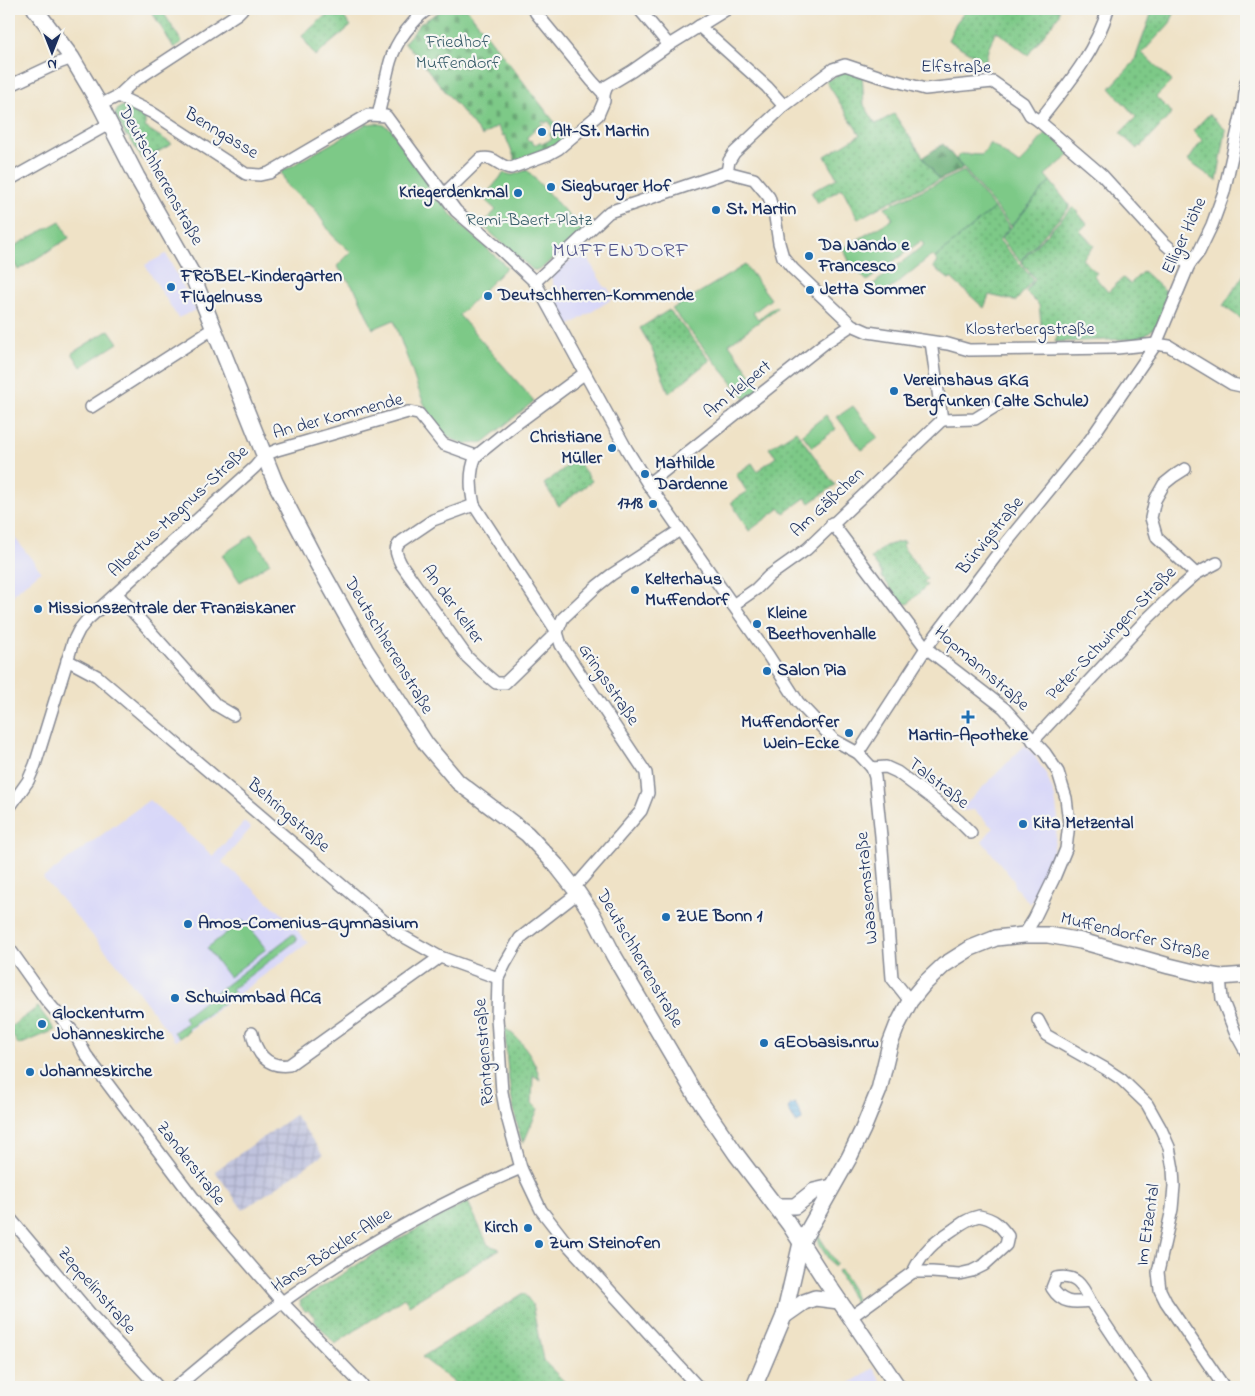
<svg xmlns="http://www.w3.org/2000/svg" width="1255" height="1396" font-family="'Indie Flower',sans-serif">
  <defs>
    <pattern id="industrial-grid" width="8" height="8" patternUnits="userSpaceOnUse" patternTransform="scale(1.25)"><rect width="8" height="8" fill="#bfc2dd"/><path d="M0 4h8M4 0v8" fill="none" stroke="#a4a7c0"/></pattern>
    <pattern id="grass-dots" width="8" height="8" patternUnits="userSpaceOnUse" patternTransform="scale(1.25)"><rect width="8" height="8" fill="#7dc987"/><path d="M2 2h.1M6 6h.1" fill="none" stroke="#66a472" stroke-width="1.8" stroke-linecap="round"/></pattern>
    <pattern id="forest-firs" width="22" height="20" patternUnits="userSpaceOnUse" patternTransform="scale(1.25)"><rect width="22" height="20" fill="#66ad74"/><path d="M5 1l3.5 6h-7zM16 11l3.5 6h-7z" fill="#538d62"/></pattern>
    <pattern id="cemetery-stones" width="16" height="16" patternUnits="userSpaceOnUse" patternTransform="scale(1.25)"><rect width="16" height="16" fill="#7dc987"/><path d="M2 7V4a2 2 0 0 1 4 0v3zM10 15v-3a2 2 0 0 1 4 0v3z" fill="#66a472"/></pattern>
    <pattern id="water-rules" width="6" height="5" patternUnits="userSpaceOnUse" patternTransform="scale(1.25)"><rect width="6" height="5" fill="#6cb5e4"/><path d="M0 2.5h6" fill="none" stroke="#5894bc"/></pattern>
  </defs>
  <rect width="100%" height="100%" fill="#f6f6f2"/>
  <filter id="ink" filterUnits="userSpaceOnUse"><feTurbulence type="fractalNoise" baseFrequency=".02" numOctaves="2"/><feDisplacementMap in="SourceGraphic" scale="10" xChannelSelector="R" yChannelSelector="G"/><feConvolveMatrix kernelMatrix="1 2 1 2 8 2 1 2 1" color-interpolation-filters="sRGB"/></filter>
  <filter id="wash" filterUnits="userSpaceOnUse"><feTurbulence type="fractalNoise" baseFrequency=".0096" numOctaves="4" result="noise"/><feDisplacementMap in="SourceGraphic" scale="20" xChannelSelector="R" yChannelSelector="G"/><feGaussianBlur stdDeviation="1.12" result="paint"/><feColorMatrix in="noise" values="0 0 0 0 0 0 0 0 0 0 0 0 0 0 0 0 0 1.4 0 .05"/><feComposite in="paint" operator="in"/></filter>
  <g filter="url(#wash)">
    <rect width="100%" height="100%" fill="#efe2c6"/>
    <g fill="#d8d7f8">
      <polygon points="582,249 605,288 607,287 614,298 567,327 548,294 553,286 553,281 551,277"/>
      <polygon points="166,254 196,310 178,318 145,265"/>
      <polygon points="11,533 41,571 14,593 15,594 9,599 9,535"/>
      <polygon points="1025,745 1034,755 1046,774 1055,797 1058,819 1055,842 1052,855 1030,904 1014,886 1014,881 982,841 993,828 974,810 959,811"/>
      <polygon points="149,800 213,856 244,822 251,828 222,862 287,918 308,943 175,1041 118,965 43,878"/>
      <polygon points="873,1368 884,1387 844,1387"/>
    </g>
    <polygon fill="url(#industrial-grid)" points="295,1115 323,1155 243,1210 215,1171"/>
    <g fill="url(#grass-dots)" stroke="#4c7c72">
      <polygon points="150,9 161,9 182,42 174,48"/>
      <polygon points="333,9 337,9 351,26 315,56 302,36"/>
      <polygon points="967,9 1059,9 1059,15 1028,55 996,31 989,46 985,62 948,40 956,23"/>
      <polygon points="1153,9 1176,9 1170,23 1142,53 1172,81 1156,97 1172,113 1141,147 1140,146 1137,149 1120,133 1136,117 1110,88 1134,62"/>
      <polygon points="852,70 862,73 864,105 876,124 894,114 939,180 887,203 858,219 842,188 818,203 811,192 837,178 825,156 860,135 826,81 842,73"/>
      <path d="M 125,106 L 145,118 L 145,127 L 172,144 L 143,160 L 129,137 L 126,136 L 115,115 C 117,109 119,107 125,106 Z"/>
      <polygon points="1209,114 1226,130 1217,181 1188,161 1202,140 1193,131"/>
      <polygon points="1050,181 1069,205 1069,208 1020,261 1001,239"/>
      <polygon points="1073,207 1087,224 1080,231 1094,246 1082,259 1097,273 1094,276 1108,292 1123,278 1130,284 1143,271 1172,297 1159,324 1144,336 1131,339 1055,342 1059,332 1042,332 1039,305 1026,292 1035,279 1022,263 1022,260"/>
      <polygon points="994,208 1010,227 999,240 1032,278 1033,280 1016,301 989,295 984,308 951,278 950,280 933,267 938,263 935,258"/>
      <polygon points="1246,271 1246,313 1242,319 1223,306"/>
      <polygon points="669,310 710,360 669,393 651,347 640,328"/>
      <polygon points="796,431 835,485 810,503 805,498 784,513 780,508 749,531 731,502 747,492 736,474 752,463 757,471 776,457 769,448"/>
      <polygon points="575,460 579,463 592,481 559,506 544,484"/>
      <polygon points="903,541 905,542 902,546 927,579 924,582 927,585 908,604 902,603 882,577 881,572 871,558 885,546"/>
      <polygon points="38,1007 55,1030 19,1045 9,1031 9,1028"/>
      <path d="M 505,1028 C 523,1041 535,1058 540,1080 L 533,1075 L 532,1103 L 538,1109 L 523,1144 C 511,1110 506,1064 505,1028 Z"/>
      <polygon points="468,1202 488,1245 500,1249 409,1305 404,1298 335,1344 314,1320 315,1318 308,1310 306,1312 300,1305 300,1301 393,1242"/>
      <polygon points="817,1233 836,1263 836,1265 834,1267 820,1246"/>
      <polygon points="839,1270 841,1271 853,1290 856,1301 855,1303 837,1271"/>
      <polygon points="524,1293 532,1304 543,1360 570,1387 460,1387 422,1357"/>
    </g>
    <polygon fill="url(#forest-firs)" stroke="#406e69" points="943,144 962,167 961,170 939,180 923,157"/>
    <path fill="url(#cemetery-stones)" stroke="#4c7c72" fill-rule="evenodd" d="M 444,9 L 467,9 L 566,137 L 555,146 L 516,162 L 505,135 L 503,136 L 497,126 L 482,136 L 409,47 L 404,43 L 421,23 ZM 544,121 L 545,123 L 549,121 L 554,131 L 550,134 L 552,139 L 542,144 L 540,142 L 534,145 L 532,141 L 527,140 L 527,137 L 534,131 L 533,129 L 543,124 L 541,122 Z"/>
    <g fill="#7dc987" stroke="#4c7c72">
      <path d="M 376,123 L 384,125 L 391,129 L 452,216 L 507,267 L 459,315 L 534,401 L 484,442 C 438,454 422,401 411,368 C 405,352 399,336 394,320 L 373,329 L 356,291 L 337,266 L 351,252 L 332,235 L 314,208 L 287,186 L 281,172 L 366,124 Z"/>
      <polygon points="1046,132 1072,153 1045,175 1050,181 1011,226 956,159 961,154 982,155 990,143 1019,164 1028,155"/>
      <polygon points="527,170 583,231 540,270 533,270 482,225 496,210 483,198 504,173 512,175"/>
      <polygon points="964,171 994,208 935,258 932,255 881,296 871,286 924,245 921,241 867,281 851,265 843,248 893,219 885,207"/>
      <polygon points="60,221 69,238 18,270 9,253 9,249"/>
      <polygon points="745,265 771,299 753,313 758,319 776,306 777,308 729,344 761,389 747,401 672,309"/>
      <polygon points="109,330 118,343 81,367 72,353"/>
      <polygon points="853,406 878,438 862,450 837,417"/>
      <polygon points="826,415 836,429 812,447 802,434"/>
      <polygon points="252,535 270,563 240,582 222,555"/>
      <polygon points="243,920 266,949 229,977 207,948"/>
      <polygon points="293,934 297,940 232,989 235,994 188,1029 189,1031 179,1038 174,1032 187,1023 184,1017"/>
    </g>
    <polygon fill="url(#water-rules)" stroke="#4472a1" points="795,1103 800,1112 802,1120 796,1123 788,1109 790,1105"/>
  </g>
  <g filter="url(#ink)">
    <g fill="none" stroke-linecap="round" stroke-linejoin="round">
      <g stroke="#858892" stroke-width="14">
        <g id="street">
          <polyline points="534,9 536,13 592,81 604,94"/>
          <polyline points="639,9 669,45"/>
          <polyline points="699,26 767,87 784,106"/>
          <polyline points="9,86 56,64 72,58"/>
          <polyline points="118,96 133,82 237,14 242,9"/>
          <polyline points="100,105 118,96 151,112 246,174 260,175 269,173 368,115 386,116 456,211 499,248 535,282 627,450 648,484 768,655 798,702 834,740 858,753 872,768 886,767 897,772 933,799 958,820 971,833"/>
          <path d="M 378,115 C 388,79 385,53 412,24 C 418,17 421,13 429,9"/>
          <path d="M 1039,121 C 1066,87 1096,52 1108,9"/>
          <polyline points="727,172 729,161 734,153 784,106 833,69 845,65 878,76 925,89 993,82 1023,103 1030,115 1039,121 1102,175 1164,243 1189,265"/>
          <polyline points="9,180 109,124"/>
          <path d="M 443,195 L 480,159 C 495,155 497,166 511,168 L 549,154 L 558,149 L 598,115 L 604,101 L 604,94 L 607,86 L 632,71 L 669,45 L 727,9"/>
          <polyline points="535,282 609,212 727,172 754,179 769,197 775,217 779,243 783,257 793,269 852,325 868,332 948,344 969,350 1117,348 1156,344 1169,346 1232,384 1246,387"/>
          <polyline points="91,407 214,328"/>
          <polyline points="942,420 975,419 999,404"/>
          <path d="M 476,456 C 469,472 470,488 474,505 L 557,632"/>
          <polyline points="1185,469 1174,476 1164,484 1155,500 1151,518 1157,538 1196,574"/>
          <polyline points="648,484 825,343 852,325"/>
          <path d="M 474,505 L 433,520 L 402,541 C 393,548 396,554 401,564 L 467,657 L 483,672 L 496,683 L 505,683 L 557,632"/>
          <polyline points="832,523 926,648 1004,708 1045,753 1058,772 1066,798 1069,823 1066,849 1054,878 1034,919 1024,935"/>
          <polyline points="117,594 216,705 233,715"/>
          <polyline points="733,605 756,589 769,576 807,549 942,420 931,342"/>
          <polyline points="67,660 97,676 399,934 440,957 498,978"/>
          <polyline points="1033,741 1145,621 1170,597 1196,574 1217,563"/>
          <polyline points="858,753 926,648 1002,548 1090,440 1156,344 1189,265 1199,252 1212,225 1224,192 1244,103 1246,82"/>
          <polyline points="872,768 875,777 881,836 892,978 910,1001"/>
          <polyline points="9,808 28,781 35,765 73,642 79,630 87,620 255,467 265,455 277,450 408,412 419,414 443,444 476,456 512,427 585,373"/>
          <polyline points="574,888 641,811 648,793 646,773 561,645 557,632 563,618 597,586 611,575 680,530"/>
          <polyline points="578,893 520,938 505,964 498,978 497,1018 502,1092 506,1113 521,1168 541,1210 569,1246 698,1387"/>
          <polyline points="9,948 46,1000 75,1034 86,1055 201,1208 282,1302 364,1387"/>
          <polyline points="1220,977 1222,999 1235,1032 1246,1052"/>
          <polyline points="1038,1020 1046,1035 1106,1069 1121,1079 1147,1104 1161,1129 1169,1147 1173,1169 1174,1186 1172,1209 1158,1272 1160,1290 1166,1302 1224,1387"/>
          <path d="M 252,1033 C 256,1053 267,1068 289,1065 L 440,957"/>
          <path d="M 979,1216 C 994,1219 999,1224 1008,1236 L 1006,1245 L 984,1265 L 972,1271 L 959,1274 L 932,1272 L 913,1272 C 924,1250 933,1243 954,1229 C 962,1223 969,1218 979,1216 Z"/>
          <polyline points="9,1217 93,1317 158,1387"/>
          <path d="M 1090,1301 C 1073,1303 1062,1304 1052,1288 L 1056,1278 C 1076,1274 1082,1285 1090,1301 L 1147,1387"/>
          <polyline points="851,1317 913,1272"/>
          <path d="M 176,1387 C 202,1366 228,1343 255,1322 C 337,1260 427,1208 521,1168"/>
        </g>
      </g>
      <g stroke="#858892" stroke-width="18">
        <g id="secondary">
          <polyline points="35,9 72,58 100,105 137,177 191,272 275,482 316,561 365,649 426,744 458,782 527,834 556,865 578,893 593,915 614,956 695,1094 736,1154 789,1224 823,1277 898,1387"/>
          <polyline points="776,1206 795,1206 814,1191 832,1187"/>
          <polyline points="784,1316 804,1302 815,1298 839,1301"/>
          <polyline points="754,1387 784,1316 801,1243 849,1158 863,1129 879,1090 890,1044 897,1026 910,1001 924,984 944,965 971,948 996,938 1024,935 1048,935 1081,941 1169,966 1202,974 1220,977 1246,975"/>
        </g>
      </g>
      <use href="#street" stroke="#fff" stroke-width="11"/>
      <use href="#secondary" stroke="#fff" stroke-width="15"/>
    </g>
  </g>
  <g fill="#1f6fb2" stroke="#f6f6f2" stroke-width="2">
    <circle cx="542" cy="132" r="5"/>
    <circle cx="551" cy="187" r="5"/>
    <circle cx="518" cy="193" r="5"/>
    <circle cx="716" cy="210" r="5"/>
    <circle cx="809" cy="256" r="5"/>
    <circle cx="171" cy="287" r="5"/>
    <circle cx="810" cy="290" r="5"/>
    <circle cx="488" cy="296" r="5"/>
    <circle cx="894" cy="391" r="5"/>
    <circle cx="612" cy="448" r="5"/>
    <circle cx="645" cy="474" r="5"/>
    <circle cx="653" cy="504" r="5"/>
    <circle cx="635" cy="590" r="5"/>
    <circle cx="38" cy="609" r="5"/>
    <circle cx="757" cy="624" r="5"/>
    <circle cx="767" cy="671" r="5"/>
    <path d="M965.5 709.5h5v5h5v5h-5v5h-5v-5h-5v-5h5z"/>
    <circle cx="849" cy="733" r="5"/>
    <circle cx="1023" cy="824" r="5"/>
    <circle cx="666" cy="917" r="5"/>
    <circle cx="188" cy="924" r="5"/>
    <circle cx="175" cy="998" r="5"/>
    <circle cx="42" cy="1024" r="5"/>
    <circle cx="764" cy="1043" r="5"/>
    <circle cx="30" cy="1072" r="5"/>
    <circle cx="528" cy="1228" r="5"/>
    <circle cx="539" cy="1244" r="5"/>
  </g>
  <g text-anchor="middle" dominant-baseline="central" stroke-width="4.5" stroke-linejoin="round" paint-order="stroke">
    <g font-size="18" fill="#385d6a" stroke="#f6f6f2">
      <text x="458" y="43">Friedhof<tspan x="458" dy="21">Muffendorf</tspan></text>
      <text x="529" y="221">Remi-Baert-Platz</text>
    </g>
    <g font-size="18" fill="#1b2f5e" stroke="#f6f6f2">
      <text transform="translate(956 68) rotate(1)">Elfstraße</text>
      <text transform="translate(221 134) rotate(31)">Benngasse</text>
      <text transform="translate(160 176) rotate(61)">Deutschherrenstraße</text>
      <text transform="translate(1185 236) rotate(-65)">Elliger Höhe</text>
      <text x="1030" y="330">Klosterbergstraße</text>
      <text transform="translate(738 390) rotate(-39)">Am Helpert</text>
      <text transform="translate(338 417) rotate(-15)">An der Kommende</text>
      <text transform="translate(828 503) rotate(-43)">Am Gäßchen</text>
      <text transform="translate(179 512) rotate(-43)">Albertus-Magnus-Straße</text>
      <text transform="translate(991 536) rotate(-51)">Bürvigstraße</text>
      <text transform="translate(452 605) rotate(54)">An der Kelter</text>
      <text transform="translate(1112 634) rotate(-46)">Peter-Schwingen-Straße</text>
      <text transform="translate(388 646) rotate(59)">Deutschherrenstraße</text>
      <text transform="translate(981 669) rotate(41)">Hopmannstraße</text>
      <text transform="translate(608 685) rotate(56)">Gringsstraße</text>
      <text transform="translate(938 784) rotate(38)">Talstraße</text>
      <text transform="translate(288 816) rotate(41)">Behringstraße</text>
      <text transform="translate(868 888) rotate(-95)">Waasemstraße</text>
      <text transform="translate(1135 937) rotate(14)">Muffendorfer Straße</text>
      <text transform="translate(639 959) rotate(60)">Deutschherrenstraße</text>
      <text transform="translate(485 1052) rotate(-94)">Röntgenstraße</text>
      <text transform="translate(190 1164) rotate(52)">Zanderstraße</text>
      <text transform="translate(1149 1225) rotate(-82)">Im Etzental</text>
      <text transform="translate(332 1251) rotate(-33)">Hans-Böckler-Allee</text>
      <text transform="translate(96 1291) rotate(49)">Zeppelinstraße</text>
    </g>
    <g font-size="18" font-weight="bold" fill="#1b2f5e" stroke="#f6f6f2" text-anchor="start">
      <text x="552" y="132">Alt-St. Martin</text>
      <text x="561" y="187">Siegburger Hof</text>
      <text x="508" y="193" text-anchor="end">Kriegerdenkmal</text>
      <text x="726" y="210">St. Martin</text>
      <text x="819" y="246">Da Nando e<tspan x="819" dy="21">Francesco</tspan></text>
      <text x="181" y="277">FRÖBEL-Kindergarten<tspan x="181" dy="21">Flügelnuss</tspan></text>
      <text x="820" y="290">Jetta Sommer</text>
      <text x="498" y="296">Deutschherren-Kommende</text>
      <text x="904" y="381">Vereinshaus GKG<tspan x="904" dy="21">Bergfunken (alte Schule)</tspan></text>
      <text x="602" y="438" text-anchor="end">Christiane<tspan x="602" dy="21">Müller</tspan></text>
      <text x="655" y="464">Mathilde<tspan x="655" dy="21">Dardenne</tspan></text>
      <text x="643" y="504" text-anchor="end">1718</text>
      <text x="645" y="580">Kelterhaus<tspan x="645" dy="21">Muffendorf</tspan></text>
      <text x="48" y="609">Missionszentrale der Franziskaner</text>
      <text x="767" y="614">Kleine<tspan x="767" dy="21">Beethovenhalle</tspan></text>
      <text x="777" y="671">Salon Pia</text>
      <text x="839" y="723" text-anchor="end">Muffendorfer<tspan x="839" dy="21">Wein-Ecke</tspan></text>
      <text x="968" y="736" text-anchor="middle">Martin-Apotheke</text>
      <text x="1033" y="824">Kita Metzental</text>
      <text x="676" y="917">ZUE Bonn 1</text>
      <text x="198" y="924">Amos-Comenius-Gymnasium</text>
      <text x="185" y="998">Schwimmbad ACG</text>
      <text x="52" y="1014">Glockenturm<tspan x="52" dy="21">Johanneskirche</tspan></text>
      <text x="774" y="1043">GEObasis.nrw</text>
      <text x="40" y="1072">Johanneskirche</text>
      <text x="518" y="1228" text-anchor="end">Kirch</text>
      <text x="549" y="1244">Zum Steinofen</text>
    </g>
    <g font-size="20" letter-spacing="1" fill="#52568c" stroke="#f6f6f2">
      <text x="621" y="251">MUFFENDORF</text>
    </g>
  </g>
  <rect width="1255" height="1396" fill="none" stroke="#f6f6f2" stroke-width="30"/>
  <g transform="translate(52 52) rotate(180)" stroke="#f6f6f2" stroke-width="4" paint-order="stroke">
  <path d="M0-4L9 19L0 12L-9 19Z" fill="#1b2f5e"/>
  <text y="-8" font-size="14" font-weight="bold" text-anchor="middle" fill="#1b2f5e">N</text>
  </g>
</svg>
